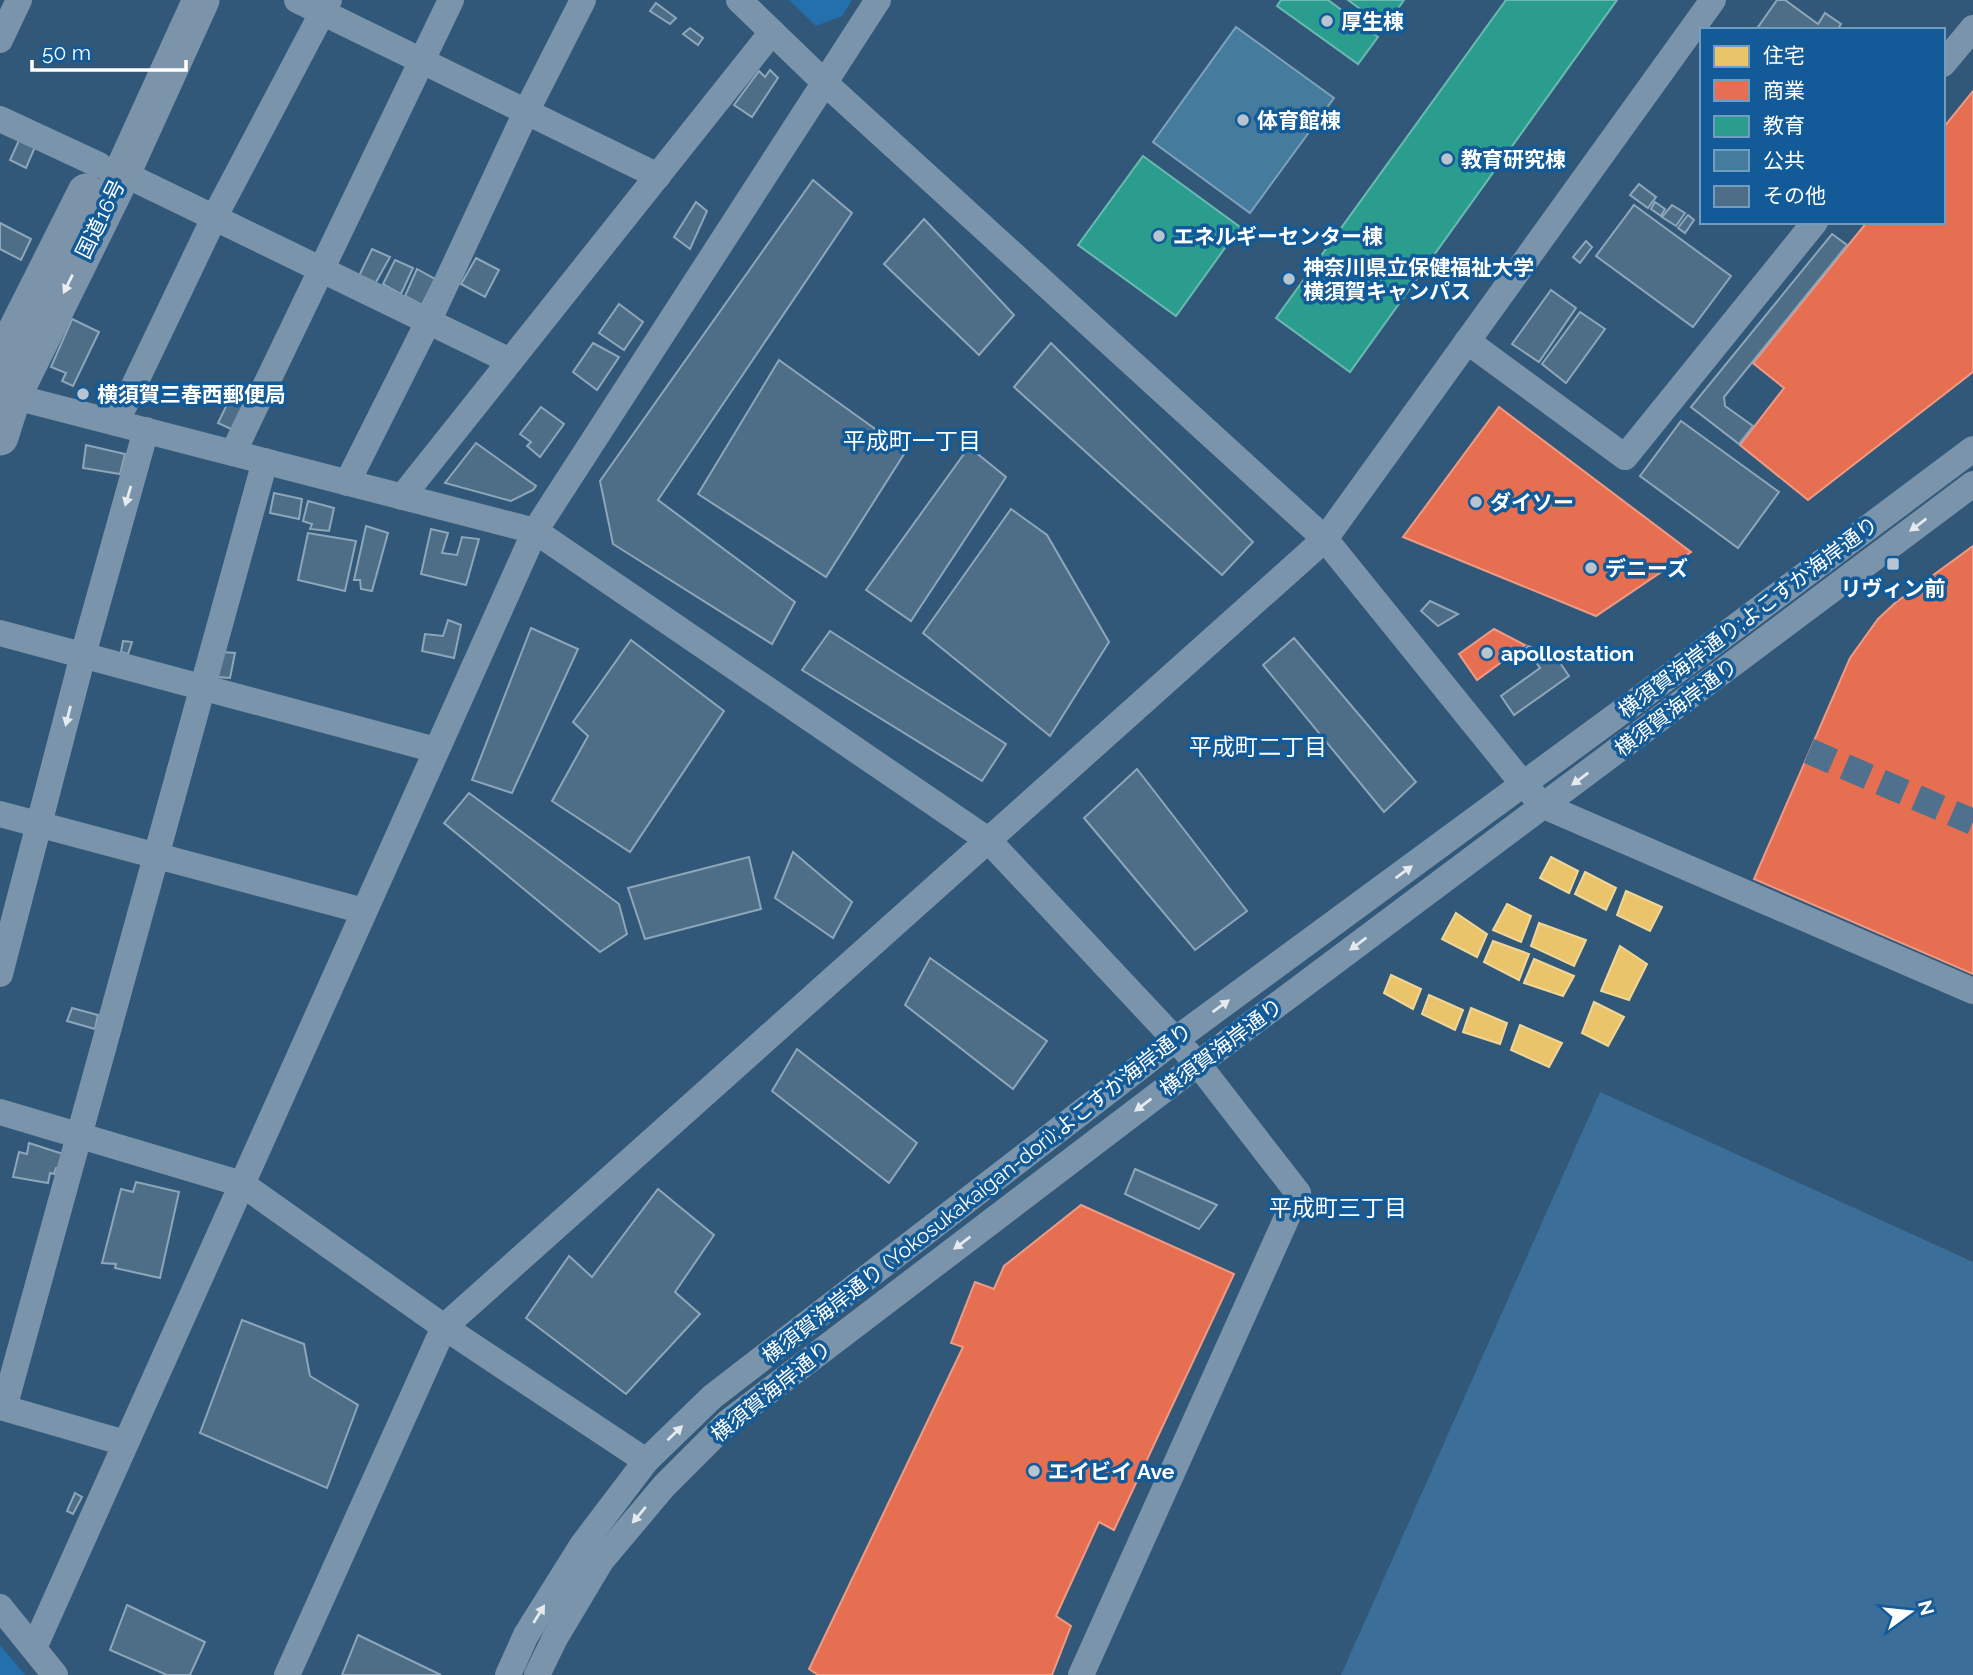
<svg xmlns="http://www.w3.org/2000/svg" width="1973" height="1675" font-family="Raleway,'Noto Sans JP',sans-serif">
  <rect width="100%" height="100%" fill="#315879"/>
  <g fill="#2370ad">
    <polygon points="789,0 852,0 842,16 816,26"/>
    <polygon points="0,1645 25,1675 0,1675"/>
  </g>
  <polygon fill="#3b6f99" points="1600,1092 1973,1262 1973,1675 1341,1675"/>
  <g fill="#e9c46a" stroke="#f0d697" stroke-width="2">
    <polygon points="1551,857 1578,871 1569,893 1540,878"/>
    <polygon points="1585,872 1616,888 1606,910 1575,894"/>
    <polygon points="1626,891 1662,907 1650,931 1617,915"/>
    <polygon points="1507,904 1531,916 1521,942 1493,930"/>
    <polygon points="1456,913 1487,934 1477,957 1442,939"/>
    <polygon points="1539,923 1586,940 1574,966 1531,946"/>
    <polygon points="1493,941 1529,954 1519,980 1484,962"/>
    <polygon points="1620,946 1647,964 1629,1000 1601,991"/>
    <polygon points="1534,959 1574,976 1563,996 1524,983"/>
    <polygon points="1391,975 1421,989 1413,1009 1384,993"/>
    <polygon points="1429,995 1463,1010 1455,1030 1422,1014"/>
    <polygon points="1594,1002 1624,1017 1608,1046 1582,1033"/>
    <polygon points="1471,1008 1507,1023 1500,1044 1463,1032"/>
    <polygon points="1520,1025 1562,1043 1549,1067 1511,1050"/>
  </g>
  <g fill="#e76f51" stroke="#ee9a85" stroke-width="2">
    <polygon points="1973,91 1973,372 1808,500 1740,445 1784,388 1753,363 1867,222 1943,222 1943,128"/>
    <polygon points="1499,407 1691,552 1596,616 1403,537"/>
    <polygon points="1973,546 1973,974 1754,879 1850,658 1878,619 1895,603"/>
    <polygon points="1494,629 1525,645 1477,680 1459,654"/>
    <polygon points="1081,1205 1234,1274 1114,1530 1099,1522 1056,1616 1071,1626 1052,1675 818,1675 809,1669 963,1347 951,1343 975,1282 994,1289 1004,1266"/>
  </g>
  <g fill="#2a9d8f" stroke="#6abab1" stroke-width="2">
    <polygon points="1281,0 1328,0 1378,37 1358,64 1277,6"/>
    <polygon points="1348,0 1404,0 1385,27"/>
    <polygon points="1506,0 1617,0 1350,372 1276,318"/>
    <polygon points="1143,156 1240,227 1176,316 1078,245"/>
  </g>
  <polygon fill="#457b9d" stroke="#7da3ba" stroke-width="2" points="1236,27 1334,98 1250,213 1153,142"/>
  <g fill="#4e6e88" stroke="#8ea6b9" stroke-width="2">
    <polygon points="1777,0 1785,0 1818,24 1825,13 1841,24 1837,30 1756,30"/>
    <polygon points="656,3 676,18 670,24 650,11"/>
    <polygon points="690,28 703,38 698,45 683,34"/>
    <polygon points="770,70 778,78 752,117 734,105 759,71 765,77"/>
    <polygon points="20,138 35,147 26,168 10,160"/>
    <polygon points="813,180 852,213 658,500 795,602 772,644 613,544 600,481"/>
    <polygon points="1639,184 1656,197 1648,208 1630,195"/>
    <polygon points="696,202 707,211 690,249 674,237"/>
    <polygon points="1655,202 1665,209 1661,216 1651,209"/>
    <polygon points="1634,205 1731,276 1693,327 1596,256"/>
    <polygon points="1672,205 1685,213 1676,226 1662,217"/>
    <polygon points="1688,215 1694,220 1685,233 1678,228"/>
    <polygon points="924,219 1014,315 979,355 884,264"/>
    <polygon points="0,223 31,239 21,260 0,249"/>
    <polygon points="1832,234 1847,245 1724,397 1725,406 1753,426 1739,444 1691,407"/>
    <polygon points="1586,241 1592,247 1580,263 1573,257"/>
    <polygon points="372,249 390,257 375,284 359,276"/>
    <polygon points="476,258 499,270 485,297 461,284"/>
    <polygon points="395,260 413,268 401,294 383,284"/>
    <polygon points="417,269 435,279 422,305 405,296"/>
    <polygon points="1551,290 1576,308 1539,362 1512,344"/>
    <polygon points="619,304 643,322 624,350 599,333"/>
    <polygon points="1580,312 1605,329 1566,383 1542,364"/>
    <polygon points="72,319 99,332 73,386 62,381 66,373 51,367"/>
    <polygon points="593,343 619,357 597,390 573,372"/>
    <polygon points="1051,343 1253,542 1222,575 1014,387"/>
    <polygon points="779,360 906,451 826,577 698,494"/>
    <polygon points="234,390 247,399 233,430 218,423"/>
    <polygon points="541,407 564,424 540,457 527,446 531,442 520,434"/>
    <polygon points="1681,421 1779,492 1738,548 1640,476"/>
    <polygon points="476,443 536,486 533,490 511,501 445,483"/>
    <polygon points="86,445 125,454 120,474 83,468"/>
    <polygon points="969,447 1006,477 911,621 866,590"/>
    <polygon points="274,493 302,499 299,519 270,513"/>
    <polygon points="308,501 334,508 329,531 310,529 312,524 303,521"/>
    <polygon points="1011,509 1047,535 1109,642 1050,736 923,633"/>
    <polygon points="366,526 388,533 372,591 361,589 360,580 354,580"/>
    <polygon points="431,529 448,533 442,553 457,555 462,537 479,539 466,585 421,574"/>
    <polygon points="308,533 356,541 345,591 298,580"/>
    <polygon points="1430,601 1458,614 1438,626 1421,611"/>
    <polygon points="448,620 461,625 454,658 422,651 425,634 443,636"/>
    <polygon points="531,628 578,649 512,793 472,780"/>
    <polygon points="830,631 1006,744 982,781 802,670"/>
    <polygon points="1294,638 1416,782 1384,812 1263,665"/>
    <polygon points="631,640 724,711 630,852 552,801 588,736 573,722"/>
    <polygon points="123,641 132,642 128,654 121,652"/>
    <polygon points="1528,646 1556,657 1569,676 1514,715 1501,696 1540,668 1526,648"/>
    <polygon points="222,652 235,653 230,678 217,677"/>
    <polygon points="1137,769 1247,911 1195,950 1084,818"/>
    <polygon points="469,793 619,904 627,934 600,952 444,823"/>
    <polygon points="793,852 852,902 833,938 775,898"/>
    <polygon points="749,857 761,909 645,939 628,888"/>
    <polygon points="930,958 1047,1041 1013,1089 905,1005"/>
    <polygon points="72,1008 98,1015 95,1029 67,1021"/>
    <polygon points="797,1049 917,1143 889,1183 772,1091"/>
    <polygon points="29,1143 63,1154 61,1168 56,1168 54,1174 50,1173 48,1183 13,1177 19,1152 27,1154"/>
    <polygon points="1135,1169 1217,1205 1199,1229 1125,1194"/>
    <polygon points="136,1182 179,1192 160,1278 115,1268 116,1264 102,1263 121,1189 133,1192"/>
    <polygon points="658,1189 714,1235 675,1292 700,1314 626,1394 526,1318 569,1256 592,1277"/>
    <polygon points="242,1320 304,1344 310,1376 358,1405 327,1488 200,1433"/>
    <polygon points="75,1493 82,1497 73,1514 67,1511"/>
    <polygon points="127,1605 205,1642 190,1675 167,1675 110,1650"/>
    <polygon points="358,1635 441,1675 342,1675"/>
  </g>
  <g fill="none" stroke-linecap="round" stroke-linejoin="round">
    <polyline stroke="#50718d" stroke-width="26" stroke-dasharray="26 13" stroke-linecap="butt" points="1809,751 1973,822"/>
    <g stroke="#7a94ab" stroke-width="26">
      <polyline points="297,0 658,176"/>
      <polyline points="739,0 825,83 1325,539 1523,784 1544,806 1973,991"/>
      <polyline points="0,40 19,0"/>
      <polyline points="1943,64 1973,28"/>
      <polyline points="0,119 99,165"/>
      <polyline points="122,173 510,361"/>
      <polyline points="1467,341 1625,457 1815,222"/>
      <polyline points="0,393 535,531 988,840 1198,1064 1298,1193 1081,1675"/>
      <polyline points="116,423 214,218 329,0"/>
      <polyline points="233,453 451,0"/>
      <polyline points="347,483 428,322 527,110 583,0"/>
      <polyline points="402,497 772,32"/>
      <polyline points="0,633 436,750"/>
      <polyline points="0,814 364,911"/>
      <polyline points="0,974 83,655 146,430"/>
      <polyline points="0,1112 242,1184 444,1327 646,1461"/>
      <polyline points="125,1443 4,1408 265,461"/>
      <polyline points="0,1607 55,1675"/>
      <polyline points="34,1648 535,531 878,0"/>
      <polyline points="287,1675 444,1327 1325,539 1713,0"/>
      <polyline points="508,1675 526,1635 583,1544 646,1461 712,1397 1175,1040 1647,693 1973,449"/>
      <polyline points="537,1675 555,1638 601,1561 664,1486 728,1422 1198,1064 1973,484"/>
    </g>
    <g stroke="#7c94aa" stroke-width="37">
      <polyline points="0,363 86,192"/>
      <polyline points="0,437 13,396 114,191 201,0"/>
    </g>
  </g>
  <defs><path id="oneway-solid" d="M-6-.8H1V-3.2L6.5 0L1 3.2V.8H-6Z" transform="scale(1.75)"/></defs>
  <use fill="#ebeff2" href="#oneway-solid" transform="translate(68 284) rotate(116)"/>
  <g fill="#e4eaee">
    <use href="#oneway-solid" transform="translate(128 496) rotate(106)"/>
    <use href="#oneway-solid" transform="translate(1918 525) rotate(143)"/>
    <use href="#oneway-solid" transform="translate(68 716) rotate(104)"/>
    <use href="#oneway-solid" transform="translate(1580 779) rotate(143)"/>
    <use href="#oneway-solid" transform="translate(1404 872) rotate(-36)"/>
    <use href="#oneway-solid" transform="translate(1358 944) rotate(143)"/>
    <use href="#oneway-solid" transform="translate(1221 1006) rotate(-36)"/>
    <use href="#oneway-solid" transform="translate(1143 1105) rotate(143)"/>
    <use href="#oneway-solid" transform="translate(962 1243) rotate(143)"/>
    <use href="#oneway-solid" transform="translate(675 1433) rotate(-44)"/>
    <use href="#oneway-solid" transform="translate(639 1515) rotate(130)"/>
    <use href="#oneway-solid" transform="translate(539 1614) rotate(-58)"/>
  </g>
  <g fill="#b7c5d0" stroke="#125b98" stroke-width="2.5">
    <circle cx="1327" cy="21" r="7"/>
    <circle cx="1243" cy="120" r="7"/>
    <circle cx="1447" cy="159" r="7"/>
    <circle cx="1159" cy="236" r="7"/>
    <circle cx="1289" cy="279" r="7"/>
    <circle cx="83" cy="394" r="7"/>
    <circle cx="1476" cy="502" r="7"/>
    <rect x="1886" y="557" width="14" height="14" rx="3.5"/>
    <circle cx="1591" cy="568" r="7"/>
    <circle cx="1487" cy="653" r="7"/>
    <circle cx="1034" cy="1471" r="7"/>
  </g>
  <g text-anchor="middle" dominant-baseline="central" stroke-width="7" stroke-linejoin="round" paint-order="stroke">
    <g font-size="21" font-weight="bold" fill="#fff" stroke="#125b98" text-anchor="start">
      <text x="1341" y="21">厚生棟</text>
      <text x="1257" y="120">体育館棟</text>
      <text x="1461" y="159">教育研究棟</text>
      <text x="1173" y="236">エネルギーセンター棟</text>
      <text x="1303" y="267">神奈川県立保健福祉大学<tspan x="1303" dy="24">横須賀キャンパス</tspan></text>
      <text x="97" y="394">横須賀三春西郵便局</text>
      <text x="1490" y="502">ダイソー</text>
      <text x="1605" y="568">デニーズ</text>
      <text x="1893" y="588" text-anchor="middle">リヴィン前</text>
      <text x="1501" y="653">apollostation</text>
      <text x="1048" y="1471">エイビイ Ave</text>
    </g>
    <g font-size="21" fill="#fff" stroke="#125b98">
      <text transform="translate(100 219) rotate(-64)">国道16号</text>
      <text transform="translate(1748 617) rotate(-37)">横須賀海岸通り;よこすか海岸通り</text>
      <text transform="translate(1676 707) rotate(-37)">横須賀海岸通り</text>
      <text transform="translate(1221 1047) rotate(-37)">横須賀海岸通り</text>
      <text transform="translate(977 1193) rotate(-38)">横須賀海岸通り (Yokosukakaigan-dori);よこすか海岸通り</text>
      <text transform="translate(771 1391) rotate(-39)">横須賀海岸通り</text>
    </g>
    <g font-size="23" fill="#fff" stroke="#125b98">
      <text x="912" y="440">平成町一丁目</text>
      <text x="1258" y="746">平成町二丁目</text>
      <text x="1338" y="1207">平成町三丁目</text>
    </g>
  </g>
  <rect x="1700" y="28" width="245" height="196" fill="#125b98" stroke="#719dc1" stroke-width="2"/>
  <rect x="1714" y="46" width="35" height="21" fill="#e9c46a" stroke="#719dc1" stroke-width="2"/>
  <text x="1763" y="63" font-size="21" fill="#ffffff">住宅</text>
  <rect x="1714" y="80" width="35" height="21" fill="#e76f51" stroke="#719dc1" stroke-width="2"/>
  <text x="1763" y="98" font-size="21" fill="#ffffff">商業</text>
  <rect x="1714" y="116" width="35" height="21" fill="#2a9d8f" stroke="#719dc1" stroke-width="2"/>
  <text x="1763" y="133" font-size="21" fill="#ffffff">教育</text>
  <rect x="1714" y="150" width="35" height="21" fill="#457b9d" stroke="#719dc1" stroke-width="2"/>
  <text x="1763" y="168" font-size="21" fill="#ffffff">公共</text>
  <rect x="1714" y="186" width="35" height="21" fill="#4e6e88" stroke="#719dc1" stroke-width="2"/>
  <text x="1763" y="203" font-size="21" fill="#ffffff">その他</text>
  <g transform="translate(1910 1612) rotate(75)" stroke="#125b98" stroke-width="5" paint-order="stroke">
  <path d="M0-5L12 26L0 18L-12 26Z" fill="#ffffff"/>
  <text y="-10" font-size="19" font-weight="bold" text-anchor="middle" fill="#ffffff">N</text>
  </g>
  <path d="M32 60v10h154v-10" fill="none" stroke="#ffffff" stroke-width="3.5"/>
  <text x="42" y="60" font-size="21" fill="#ffffff" stroke="#125b98" stroke-width="5" paint-order="stroke">50 m</text>
</svg>
